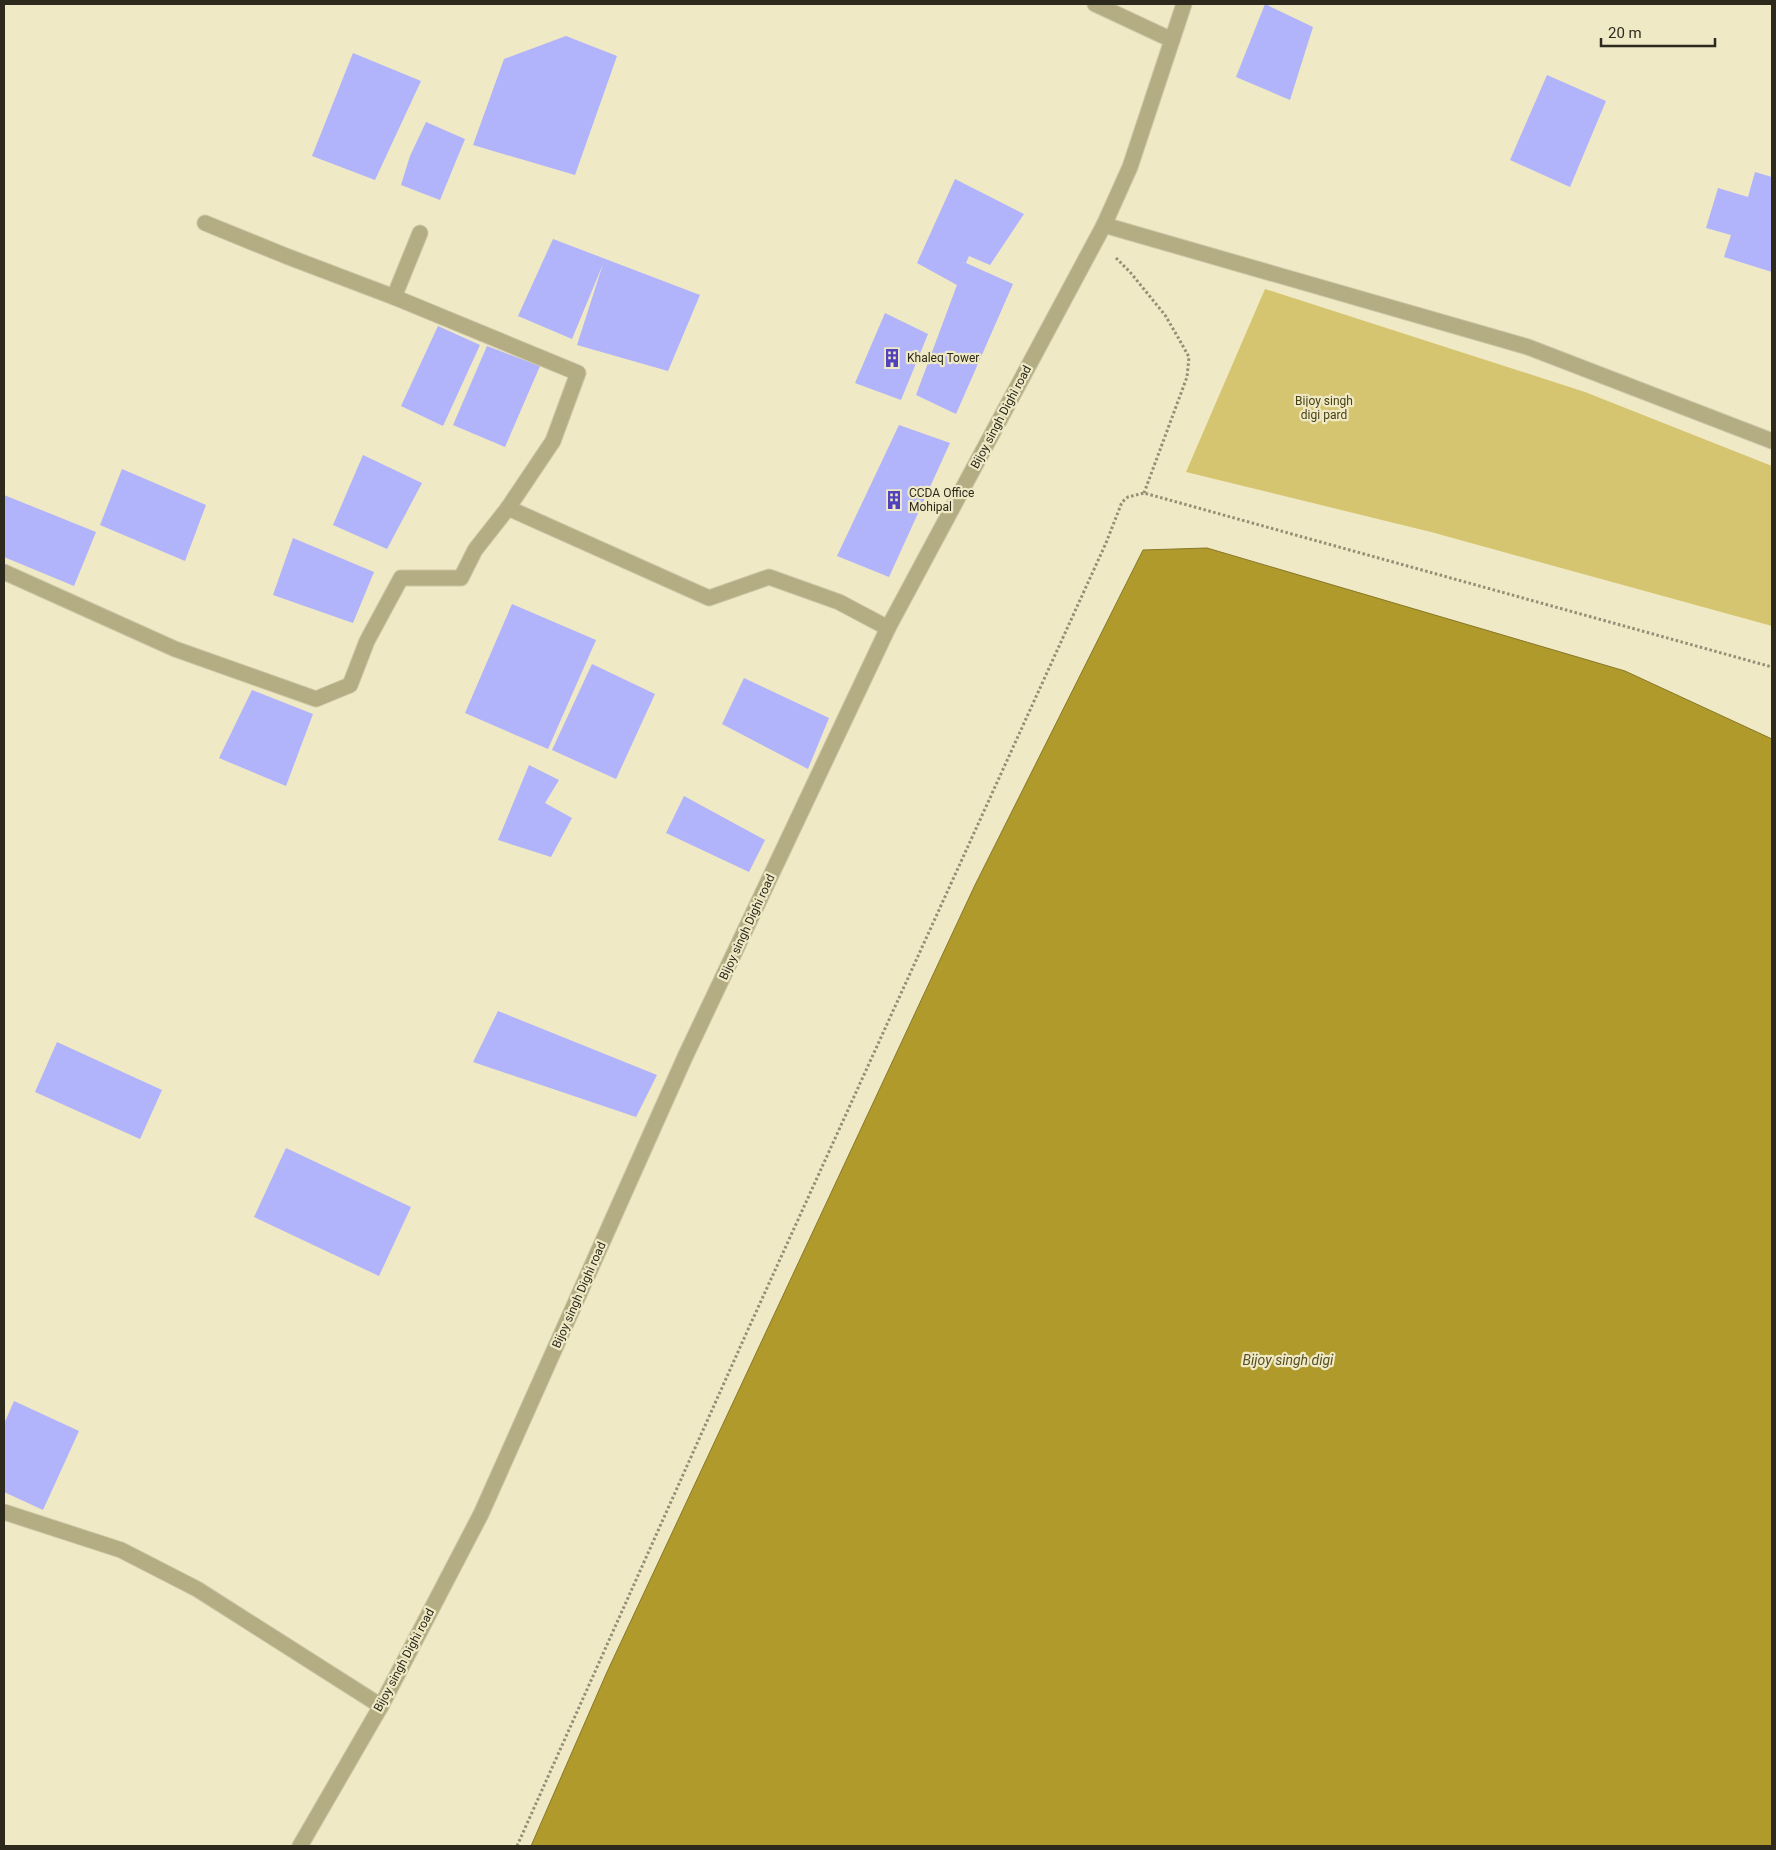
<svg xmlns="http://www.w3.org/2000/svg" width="1776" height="1850" font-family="Roboto,sans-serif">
  <rect width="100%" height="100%" fill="#efe9c5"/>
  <polygon fill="#d6c570" points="1265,289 1585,392 1772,466 1772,626 1431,532 1186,472"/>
  <polygon fill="#af9a2b" stroke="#887827" points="1207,548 1625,671 1772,739 1772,1846 531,1846 607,1672 975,885 1143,550"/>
  <g fill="#b1b3fb">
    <polygon points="1265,4 1313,27 1290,100 1236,77"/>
    <polygon points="566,36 617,56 575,175 473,145 504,59"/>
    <polygon points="353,53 421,81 375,180 312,156"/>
    <polygon points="1547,75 1606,101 1570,187 1510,160"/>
    <polygon points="426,122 465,139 440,200 401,185 410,156"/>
    <polygon points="1755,172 1772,177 1772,272 1724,257 1731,235 1706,228 1718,188 1748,197"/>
    <polygon points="955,179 1024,214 990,265 969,256 966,263 1013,284 956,414 916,395 957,285 917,263"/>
    <polygon points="553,239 700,295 668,371 577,345 603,264 572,339 518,316"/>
    <polygon points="885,313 928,334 901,400 855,383"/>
    <polygon points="438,326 480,345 443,426 401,406"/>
    <polygon points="487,346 540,366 505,447 453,425"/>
    <polygon points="899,425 950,443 889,577 837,556"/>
    <polygon points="363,455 422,483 387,549 333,525"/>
    <polygon points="122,469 206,505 185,561 100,525"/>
    <polygon points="4,495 96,532 74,586 4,557"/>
    <polygon points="293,538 374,572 353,623 273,595"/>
    <polygon points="512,604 596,640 548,749 465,713"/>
    <polygon points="592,664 655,694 616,779 552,750"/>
    <polygon points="744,678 829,718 808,769 722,724"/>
    <polygon points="252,690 313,714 286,786 219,758"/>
    <polygon points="529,765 559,780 545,803 572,818 551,857 498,840"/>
    <polygon points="684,796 765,840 749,872 666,833"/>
    <polygon points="498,1011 657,1075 636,1117 473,1062"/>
    <polygon points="57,1042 162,1090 140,1139 35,1092"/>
    <polygon points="286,1148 411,1207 379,1276 254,1217"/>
    <polygon points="14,1401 79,1431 43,1510 4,1492 4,1424"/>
  </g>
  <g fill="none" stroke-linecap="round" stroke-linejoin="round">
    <g stroke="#ccc7a7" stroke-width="17">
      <g id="minor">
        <polyline points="1095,4 1172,40"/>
        <polyline points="205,223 286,256 394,297 578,373 553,441 508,508 709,598 769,577 839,602 888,628"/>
        <polyline points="1104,225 1528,347 1772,441"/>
        <polyline points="394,297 420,233"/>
        <polyline points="4,572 175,649 316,699 350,685 367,641 401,578 461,578 475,550 508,508"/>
        <polyline points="4,1512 121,1550 197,1589 381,1706"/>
        <polyline points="300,1846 381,1706 481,1514 685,1057 888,628 1104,225 1130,167 1184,4"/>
      </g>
    </g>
    <g stroke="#938e75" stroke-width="3" stroke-dasharray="2.5 2.5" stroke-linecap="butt">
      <polyline points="1116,258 1130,272 1165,315 1179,339 1189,357 1187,377 1144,493"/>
      <polyline points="517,1846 746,1334 1106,543 1122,502 1128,497 1144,493 1772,667"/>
    </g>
    <use href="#minor" stroke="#b4ac82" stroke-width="15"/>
  </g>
  <defs>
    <g id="building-bare" transform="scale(1.5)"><path d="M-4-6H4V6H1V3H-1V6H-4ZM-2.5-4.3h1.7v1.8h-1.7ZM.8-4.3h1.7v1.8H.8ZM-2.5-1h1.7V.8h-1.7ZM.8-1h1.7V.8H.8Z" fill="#5142b9" stroke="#efe9c5" stroke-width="2.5" paint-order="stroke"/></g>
  </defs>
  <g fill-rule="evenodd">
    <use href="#building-bare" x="892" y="358"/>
    <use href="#building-bare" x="894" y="500"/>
  </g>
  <g text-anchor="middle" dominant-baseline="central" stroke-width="4.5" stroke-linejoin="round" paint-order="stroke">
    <g font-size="12" fill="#2d2a1d" stroke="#efe9c5" text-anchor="start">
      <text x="907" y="358">Khaleq Tower</text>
      <text x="909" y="493">CCDA Office<tspan x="909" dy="14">Mohipal</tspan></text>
    </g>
    <g font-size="12" fill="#484013" stroke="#efe9c5">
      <text x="1324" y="401">Bijoy singh<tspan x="1324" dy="14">digi pard</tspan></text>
    </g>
    <g font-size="12" fill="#2d2a1d" stroke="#efe9c5">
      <text transform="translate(1001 417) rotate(-62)">Bijoy singh Dighi road</text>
      <text transform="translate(747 927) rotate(-65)">Bijoy singh Dighi road</text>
      <text transform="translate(579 1295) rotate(-66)">Bijoy singh Dighi road</text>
      <text transform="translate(404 1660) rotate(-62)">Bijoy singh Dighi road</text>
    </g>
    <g font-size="14" font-style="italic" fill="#584f24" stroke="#efe9c5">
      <text x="1288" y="1360">Bijoy singh digi</text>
    </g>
  </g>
  <rect width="1776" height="1850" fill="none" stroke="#2d2a1d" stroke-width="10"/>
  <path d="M1601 38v8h114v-8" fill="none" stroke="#2d2a1d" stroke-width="2.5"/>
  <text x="1608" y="38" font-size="15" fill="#2d2a1d" stroke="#efe9c5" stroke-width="4" paint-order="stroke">20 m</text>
</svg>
